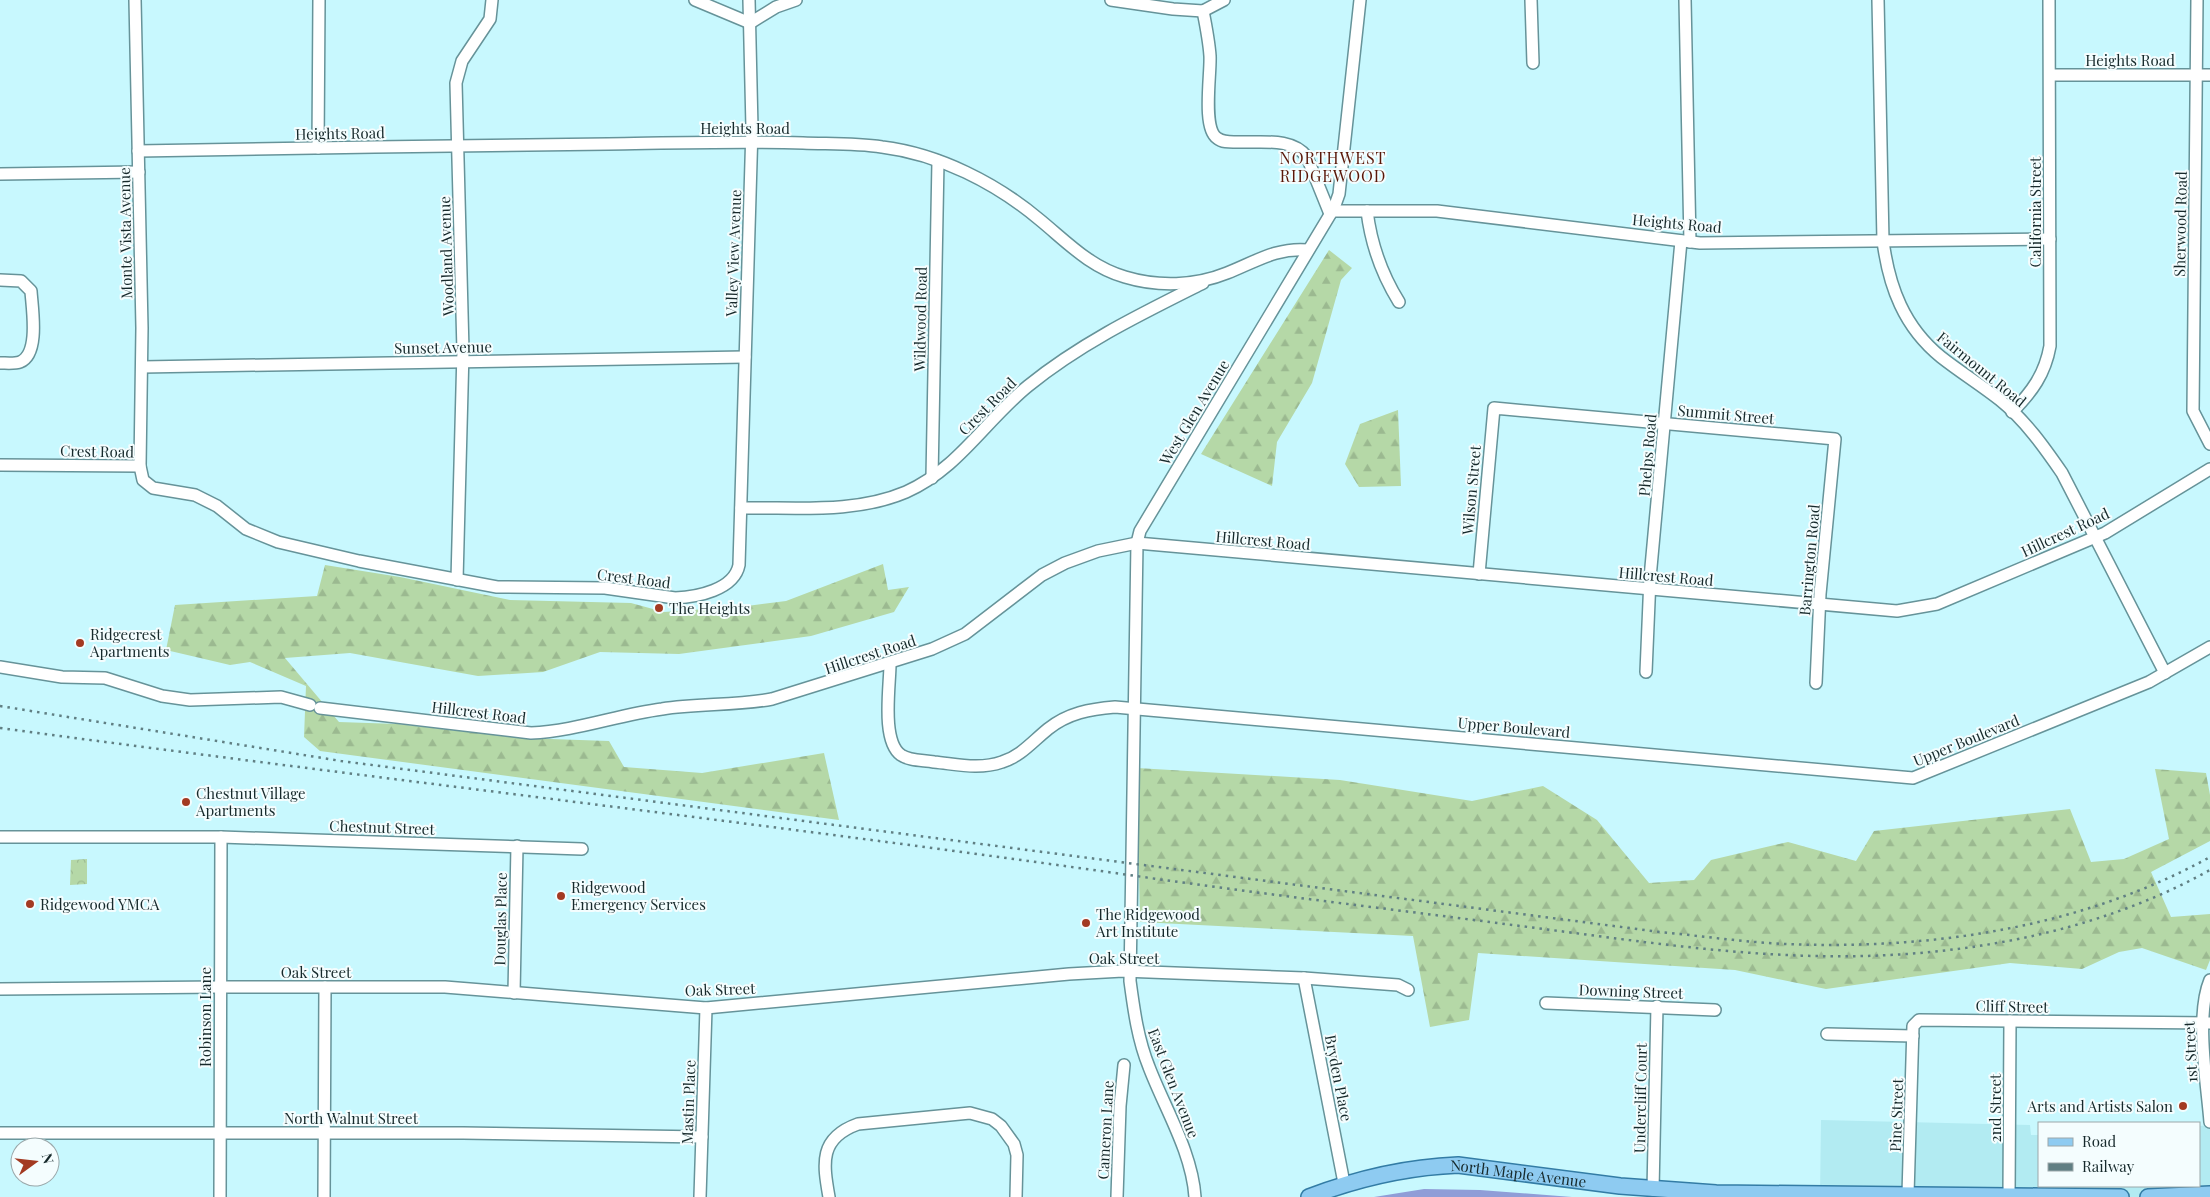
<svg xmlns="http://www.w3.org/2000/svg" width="2210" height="1197" font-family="'Playfair Display',serif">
  <defs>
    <pattern id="forest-firs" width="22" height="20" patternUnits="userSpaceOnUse" patternTransform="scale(1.25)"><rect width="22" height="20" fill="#b5d8a7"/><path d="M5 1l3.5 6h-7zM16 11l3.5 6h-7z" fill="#9bb990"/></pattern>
    <pattern id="park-crowns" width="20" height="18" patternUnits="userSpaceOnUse" patternTransform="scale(1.25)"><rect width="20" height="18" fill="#b5d8a7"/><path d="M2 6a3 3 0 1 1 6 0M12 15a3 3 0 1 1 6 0" fill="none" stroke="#9bb990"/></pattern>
  </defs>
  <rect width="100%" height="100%" fill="#c8f8fe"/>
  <polygon fill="#b2ebf2" points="1821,1120 2030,1125 2031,1135 2039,1135 2039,1186 2199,1186 2199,1126 2210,1125 2210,1197 1820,1197"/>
  <g fill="url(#forest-firs)">
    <polygon points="1329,250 1352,268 1341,280 1312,383 1277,442 1272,486 1201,454"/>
    <polygon points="1398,410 1401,486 1359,487 1345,464 1360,424"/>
    <polygon points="883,564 888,590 909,587 894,612 811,636 679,654 600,652 543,672 478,676 350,653 285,658 339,722 398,724 521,738 609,741 624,767 702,773 824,753 839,820 320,751 304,737 306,686 250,662 230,665 166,650 175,605 317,596 325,565 400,577 510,600 631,603 664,612 747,606 786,601"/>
    <polygon points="1137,768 1340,780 1472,801 1543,786 1597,820 1649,883 1694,880 1711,860 1788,842 1856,861 1874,831 2070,809 2091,862 2124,859 2169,839 2155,769 2206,773 2210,795 2210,841 2151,872 2171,917 2210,914 2210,960 2206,970 2142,948 2119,952 2082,969 2010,963 1826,989 1735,970 1478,953 1469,1020 1430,1027 1413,936 1140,922"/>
  </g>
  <polygon fill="url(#park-crowns)" points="87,859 87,884 70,885 71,860"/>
  <polygon fill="#909dd7" points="1424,1189 1480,1190 1572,1197 1374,1197"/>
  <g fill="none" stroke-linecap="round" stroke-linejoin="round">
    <g stroke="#669399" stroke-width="14">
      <g id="minor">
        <path d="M 135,0 L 142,328 L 140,466 L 143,480 L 153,488 L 195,495 L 217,506 L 246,529 L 278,542 L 359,561 L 497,587 L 605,588 L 675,598 C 697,597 734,590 739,565 L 752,128 L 749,0"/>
        <polyline points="695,0 750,23"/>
        <polyline points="1111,0 1173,9 1203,11 1224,0"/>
        <polyline points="1531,0 1533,63"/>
        <polyline points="1685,0 1690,242"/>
        <path d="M 1878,0 L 1883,241 C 1889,287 1904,327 1941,357 C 1960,372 1981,385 2000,400 C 2025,420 2044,447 2062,473 L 2165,673"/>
        <polyline points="2197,0 2193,411 2210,444"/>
        <path d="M 1203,11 C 1206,26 1209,41 1210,56 C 1211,74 1202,128 1217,138 C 1223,143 1231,142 1239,142 C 1261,143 1292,137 1307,157 L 1330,214"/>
        <polyline points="750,23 776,7 796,0"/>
        <polyline points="2051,75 2210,75"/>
        <polyline points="318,148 319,0"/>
        <path d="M 138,151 C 295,148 451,146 608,144 C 673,143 738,141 803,143 C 829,144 856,143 882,147 C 939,154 996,183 1040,220 C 1068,243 1090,267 1125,277 C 1158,287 1195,286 1227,273 C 1255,262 1277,247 1308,250"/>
        <polyline points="0,174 139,172"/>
        <polyline points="1333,211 1437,211 1700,243 2050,239"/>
        <path d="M 1367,211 C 1371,244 1381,273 1399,302"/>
        <path d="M 0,280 L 21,281 L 31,291 C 32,308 40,354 20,362 C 15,364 6,363 0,363"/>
        <polyline points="142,367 745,357"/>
        <path d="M 2012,412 C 2032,392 2045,374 2050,346 L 2049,0"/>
        <polyline points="0,465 140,466"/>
        <polyline points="932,478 938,161"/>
        <path d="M 741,508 C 796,507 854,514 906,492 C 958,469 985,421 1028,386 C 1081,343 1141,314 1203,283"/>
        <polyline points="1479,574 1494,408 1835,439 1820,594 1816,683"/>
        <polyline points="457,580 463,351 456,83 462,61 490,19 492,0"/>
        <path d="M 890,664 C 890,686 881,741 901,755 C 910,761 923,760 934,762 C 956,764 979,770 1002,762 C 1021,756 1032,742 1048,729 C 1068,713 1090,709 1115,707 L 1913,778 L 2149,682 L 2210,647"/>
        <polyline points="0,667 62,677 105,678 162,696 190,700 281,697 310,705"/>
        <polyline points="1646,672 1650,578 1681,241"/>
        <path d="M 320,708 L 531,733 C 576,731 617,715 662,709 C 698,703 735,706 772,699 L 932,649 L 965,634 L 1042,575 L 1065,563 L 1098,551 L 1137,543 L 1897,611 L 1937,604 L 2105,533 L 2210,469"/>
        <polyline points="0,837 221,837 582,849"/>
        <polyline points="1304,978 1344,1183"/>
        <path d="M 2210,980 C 2195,1016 2207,1083 2210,1122"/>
        <polyline points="0,989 220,987 445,987 706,1008 1069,974 1123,971 1304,978 1398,985 1408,990"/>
        <polyline points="514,993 517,846"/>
        <polyline points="1546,1003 1715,1010"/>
        <polyline points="1827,1034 1913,1036"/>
        <polyline points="0,1133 463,1133 702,1137"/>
        <polyline points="1653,1190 1657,1006"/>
        <polyline points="1908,1194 1913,1026 1919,1020 2210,1023"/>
        <polyline points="2009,1196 2010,1021"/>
        <polyline points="220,1197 221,837"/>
        <polyline points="324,1197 325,987"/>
        <polyline points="700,1197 706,1008"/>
        <path d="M 829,1197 C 823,1163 819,1138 858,1124 L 970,1113 L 992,1119 L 1001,1126 L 1014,1144 L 1017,1155 L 1016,1197"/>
        <polyline points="1117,1197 1120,1106 1124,1065"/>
        <path d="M 1195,1197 C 1192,1152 1165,1109 1149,1067 C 1138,1040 1134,1011 1130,981 L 1137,543 L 1140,531 L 1334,208 L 1339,194 L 1360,0"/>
      </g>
    </g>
    <g stroke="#337ca5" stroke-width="18">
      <g id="major">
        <path id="s1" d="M 1309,1197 C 1356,1179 1408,1167 1458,1165 L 1620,1186 L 1716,1193 L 2121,1197"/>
        <polyline points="2148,1197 2210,1194"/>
      </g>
    </g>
    <use href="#minor" stroke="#fff" stroke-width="11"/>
    <use href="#major" stroke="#8ecbf1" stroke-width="15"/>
    <g stroke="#607f83" stroke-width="2.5" stroke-dasharray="2.5 5" stroke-linecap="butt">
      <path d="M 0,706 L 341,761 L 1660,932 C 1702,936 1743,942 1785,944 C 1931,950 2081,928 2210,857"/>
      <path d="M 0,728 C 372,778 744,821 1115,873 C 1253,893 1391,909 1528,927 C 1639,941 1752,959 1864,956 C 1983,953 2106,928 2210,870"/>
    </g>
  </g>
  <g fill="#a33a22" stroke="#f4fdfe" stroke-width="2">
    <circle cx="659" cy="608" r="5"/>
    <circle cx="80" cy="643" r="5"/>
    <circle cx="186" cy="802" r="5"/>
    <circle cx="561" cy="896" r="5"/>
    <circle cx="30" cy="904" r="5"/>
    <circle cx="1086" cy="923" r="5"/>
    <circle cx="2183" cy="1106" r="5"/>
  </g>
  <g text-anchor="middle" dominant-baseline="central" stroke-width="4" stroke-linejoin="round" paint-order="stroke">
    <g font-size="15" fill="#16292b" stroke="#f4fdfe">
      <text x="2130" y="60">Heights Road</text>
      <text x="745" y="128">Heights Road</text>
      <text transform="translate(340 133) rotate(-1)">Heights Road</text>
      <text transform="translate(2035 212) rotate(-90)">California Street</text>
      <text transform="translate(1677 223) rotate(5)">Heights Road</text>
      <text transform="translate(2180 224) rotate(-89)">Sherwood Road</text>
      <text transform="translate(125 233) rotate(-91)">Monte Vista Avenue</text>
      <text transform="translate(733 253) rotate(-88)">Valley View Avenue</text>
      <text transform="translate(446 256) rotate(-92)">Woodland Avenue</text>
      <text transform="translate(920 319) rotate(-89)">Wildwood Road</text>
      <text transform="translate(443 347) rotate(-1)">Sunset Avenue</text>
      <text transform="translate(1982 369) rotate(39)">Fairmount Road</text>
      <text transform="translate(987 406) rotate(-45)">Crest Road</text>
      <text transform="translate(1194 412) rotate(-59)">West Glen Avenue</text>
      <text transform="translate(1726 414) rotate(5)">Summit Street</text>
      <text transform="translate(97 451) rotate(1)">Crest Road</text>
      <text transform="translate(1647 455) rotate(-85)">Phelps Road</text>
      <text transform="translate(1471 490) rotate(-85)">Wilson Street</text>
      <text transform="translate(2065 532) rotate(-25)">Hillcrest Road</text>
      <text transform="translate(1263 540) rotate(5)">Hillcrest Road</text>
      <text transform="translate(1809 560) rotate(-85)">Barrington Road</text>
      <text transform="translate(1666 576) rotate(5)">Hillcrest Road</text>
      <text transform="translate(634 578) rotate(7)">Crest Road</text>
      <text transform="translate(870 654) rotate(-18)">Hillcrest Road</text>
      <text transform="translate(479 712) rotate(7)">Hillcrest Road</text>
      <text transform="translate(1514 727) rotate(5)">Upper Boulevard</text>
      <text transform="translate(1966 740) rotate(-22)">Upper Boulevard</text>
      <text transform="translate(382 827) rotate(2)">Chestnut Street</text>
      <text transform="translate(500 919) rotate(-89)">Douglas Place</text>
      <text x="1124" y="958">Oak Street</text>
      <text x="316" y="972">Oak Street</text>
      <text transform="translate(720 989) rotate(-2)">Oak Street</text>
      <text transform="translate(1631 991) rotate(2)">Downing Street</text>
      <text transform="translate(2012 1006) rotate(1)">Cliff Street</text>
      <text transform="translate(205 1017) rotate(-90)">Robinson Lane</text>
      <text transform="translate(2190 1052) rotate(-93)">1st Street</text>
      <text transform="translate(1339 1078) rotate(79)">Bryden Place</text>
      <text transform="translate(1174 1083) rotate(69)">East Glen Avenue</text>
      <text transform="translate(1640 1098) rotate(-89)">Undercliff Court</text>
      <text transform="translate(688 1102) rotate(-88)">Mastin Place</text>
      <text transform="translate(1995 1108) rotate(-90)">2nd Street</text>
      <text transform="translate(1896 1115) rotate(-88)">Pine Street</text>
      <text x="351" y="1118">North Walnut Street</text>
      <text transform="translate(1105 1130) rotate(-87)">Cameron Lane</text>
      <text stroke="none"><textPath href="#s1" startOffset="214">North Maple Avenue</textPath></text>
    </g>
    <g font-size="15" fill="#16292b" stroke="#f4fdfe" text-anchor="start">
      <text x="669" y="608">The Heights</text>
      <text x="90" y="634">Ridgecrest<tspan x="90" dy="17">Apartments</tspan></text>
      <text x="196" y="793">Chestnut Village<tspan x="196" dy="17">Apartments</tspan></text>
      <text x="571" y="887">Ridgewood<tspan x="571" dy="17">Emergency Services</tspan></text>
      <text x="40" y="904">Ridgewood YMCA</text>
      <text x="1096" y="914">The Ridgewood<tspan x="1096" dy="17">Art Institute</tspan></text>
      <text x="2173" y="1106" text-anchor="end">Arts and Artists Salon</text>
    </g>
    <g font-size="16" letter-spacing="1" fill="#591708" stroke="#f4fdfe">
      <text x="1333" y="157">NORTHWEST<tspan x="1333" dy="18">RIDGEWOOD</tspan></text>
    </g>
  </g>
  <rect x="2038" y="1122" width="162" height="65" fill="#f4fdfe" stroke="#9ba8aa"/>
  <rect x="2048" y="1138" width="25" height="8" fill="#8ecbf1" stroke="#9ba8aa"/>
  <text x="2082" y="1147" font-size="15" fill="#16292b">Road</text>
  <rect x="2048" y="1163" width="25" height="8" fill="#607f83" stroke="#9ba8aa"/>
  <text x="2082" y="1172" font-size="15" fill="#16292b">Railway</text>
  <g transform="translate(35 1162) rotate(75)"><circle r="24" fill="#f4fdfe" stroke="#9ba8aa"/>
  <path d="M0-4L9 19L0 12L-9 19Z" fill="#a33a22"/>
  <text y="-8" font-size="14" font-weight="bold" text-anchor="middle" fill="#16292b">N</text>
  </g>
</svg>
